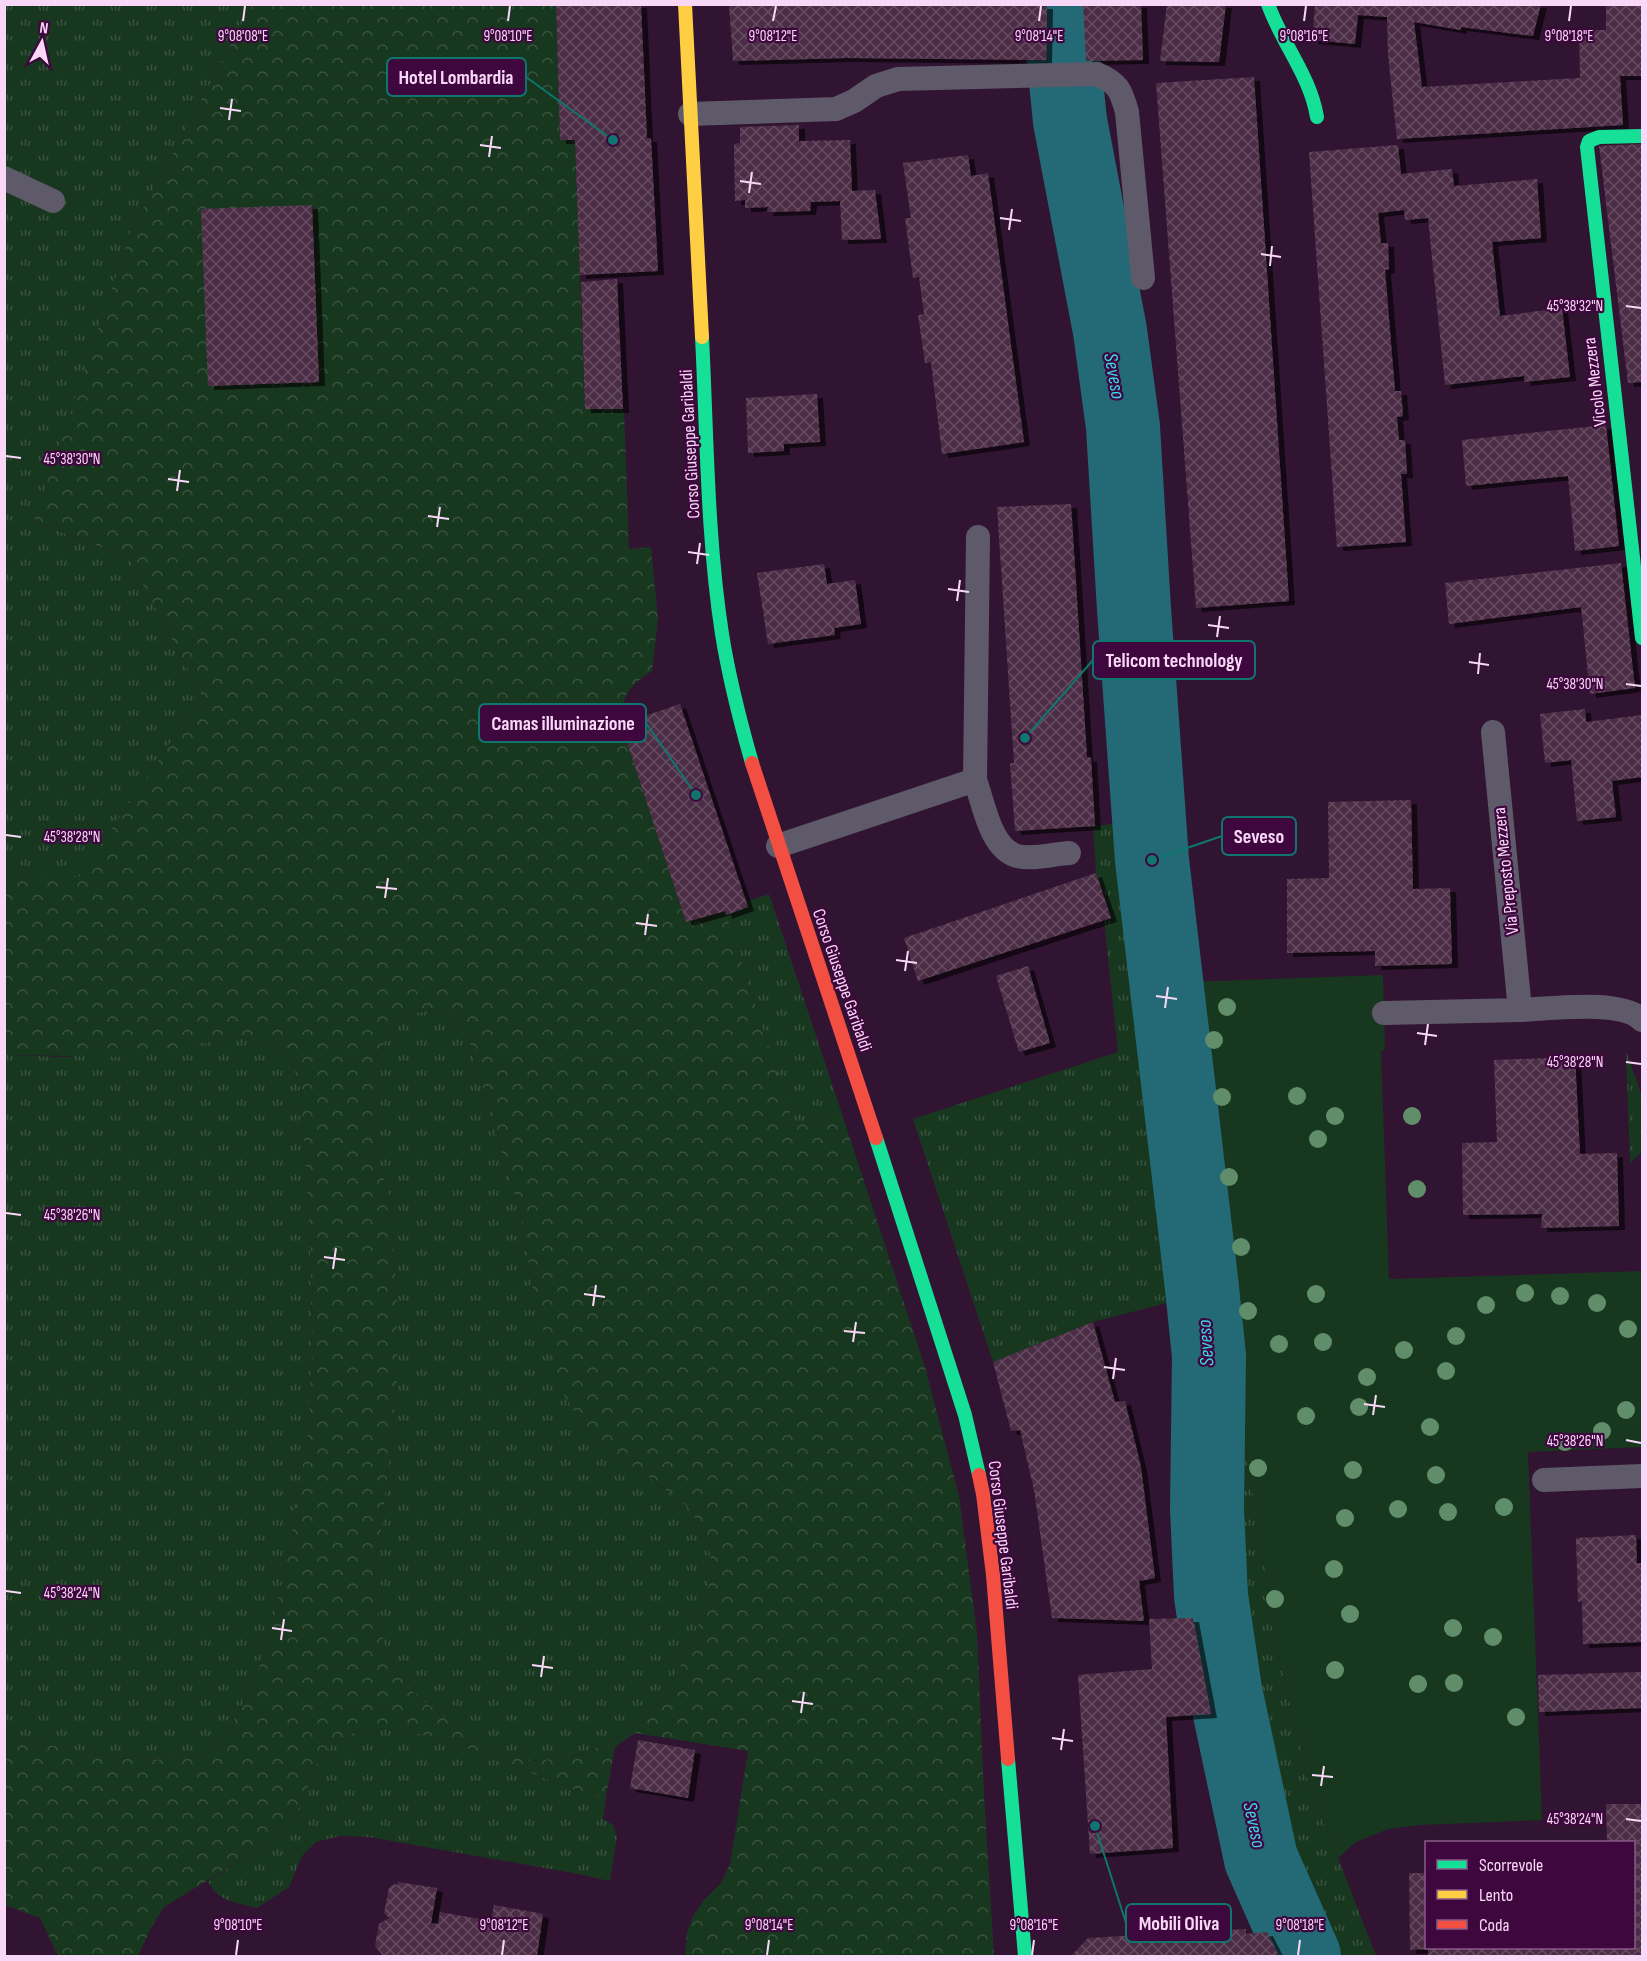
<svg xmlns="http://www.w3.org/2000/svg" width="1647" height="1961" font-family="'Sofia Sans Condensed',sans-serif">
  <defs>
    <pattern id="grass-tufts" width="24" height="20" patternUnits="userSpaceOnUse" patternTransform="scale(1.5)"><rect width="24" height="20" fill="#18371f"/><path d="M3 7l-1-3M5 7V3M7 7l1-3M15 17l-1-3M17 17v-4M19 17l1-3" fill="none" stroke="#3a5340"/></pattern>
    <pattern id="forest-crowns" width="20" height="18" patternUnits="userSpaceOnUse" patternTransform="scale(1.5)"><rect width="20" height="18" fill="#18371f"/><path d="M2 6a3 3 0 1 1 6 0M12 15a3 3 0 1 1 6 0" fill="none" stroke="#3a5340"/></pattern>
    <pattern id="building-cross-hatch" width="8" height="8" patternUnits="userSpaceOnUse" patternTransform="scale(1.5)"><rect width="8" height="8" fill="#4c2f45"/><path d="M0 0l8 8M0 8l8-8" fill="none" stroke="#674c61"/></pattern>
    <filter id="shadow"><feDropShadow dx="6" dy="4" stdDeviation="0" flood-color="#0009"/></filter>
  </defs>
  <rect width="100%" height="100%" fill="#311431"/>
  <g fill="url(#grass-tufts)">
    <polygon points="4,5 252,5 131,231 35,522 129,558 202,696 79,878 5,873"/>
    <polygon points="1123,823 1168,1233 1178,1300 1093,1322 993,1362 913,1119 1118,1052 1104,920 1111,917 1096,873 1093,826"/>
    <polygon points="769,894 842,1114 793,1124 726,915 748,907 746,902"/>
    <polygon points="436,1009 455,1015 468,1038 521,1217 533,1290 579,1419 612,1454 641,1471 686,1505 707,1535 711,1560 707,1600 694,1637 668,1692 640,1725 611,1742 570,1758 528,1761 496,1753 469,1737 409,1689 387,1655 380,1627 374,1571 382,1525 397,1384 397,1298 390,1199 377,1154 370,1095 376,1056 392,1031 415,1013"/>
    <polygon points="230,1035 269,1044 287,1052 300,1085 310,1233 312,1350 308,1433 287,1561 268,1644 250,1691 226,1734 212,1750 176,1760 125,1759 50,1745 5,1741 5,1055 65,1057 204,1044"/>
    <polygon points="1626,1051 1642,1096 1642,1152 1630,1163"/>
    <polygon points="1233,1343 1244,1432 1277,1649 1308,1780 1376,1956 1334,1956 1318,1924 1281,1834 1250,1700 1237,1614 1233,1499"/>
    <path d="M 364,1728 L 397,1729 L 442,1739 L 573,1789 L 606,1796 L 603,1819 L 613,1825 L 617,1836 L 610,1881 L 573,1873 L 369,1837 L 340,1836 L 316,1842 L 302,1856 L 289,1887 L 257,1908 C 236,1902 217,1902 208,1881 L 278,1837 L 300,1807 L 316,1765 L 334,1742 Z"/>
  </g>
  <path fill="url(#forest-crowns)" fill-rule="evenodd" d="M 252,5 L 556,5 L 560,140 L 575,140 L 585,408 L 624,408 L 629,549 L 651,547 L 658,619 L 652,671 C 628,687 622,695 621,724 L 686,922 L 725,911 L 793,1123 L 842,1114 L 925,1367 L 959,1496 L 977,1633 L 984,1794 L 994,1956 L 685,1956 L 687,1932 L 693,1916 L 704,1900 L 721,1883 L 730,1864 L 748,1751 L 635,1733 L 615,1747 L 606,1796 L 573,1789 L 442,1739 L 397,1729 L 364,1728 L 334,1742 L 316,1765 L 300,1807 L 278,1837 L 164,1907 L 153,1924 L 138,1956 L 58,1956 L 40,1918 L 5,1905 L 5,1741 L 50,1745 L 125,1759 L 176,1760 L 212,1750 L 226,1734 L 250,1691 L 268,1644 L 287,1561 L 308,1433 L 312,1350 L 310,1233 L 300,1085 L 287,1052 L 269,1044 L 230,1035 L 204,1044 L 128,1057 L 5,1055 L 5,873 L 79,877 L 202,696 L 129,558 L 34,521 L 131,231 ZM 436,1009 L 455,1015 L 468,1038 L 474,1058 L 521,1217 L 533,1290 L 558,1385 L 579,1419 L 612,1454 L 641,1471 L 686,1505 L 707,1535 L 711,1560 L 707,1600 L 694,1637 L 668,1692 L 640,1725 L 611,1742 L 570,1758 L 528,1761 L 496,1753 L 469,1737 L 409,1689 L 387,1655 L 380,1627 L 374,1571 L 382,1525 L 397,1384 L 397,1298 L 390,1199 L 377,1154 L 370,1095 L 376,1056 L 392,1031 L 415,1013 Z"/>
  <polygon fill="#18371f" points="1383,975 1385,1050 1381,1051 1389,1279 1642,1271 1642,1447 1528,1452 1542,1820 1420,1825 1388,1829 1356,1842 1338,1858 1308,1780 1277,1649 1244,1432 1205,1137 1189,982"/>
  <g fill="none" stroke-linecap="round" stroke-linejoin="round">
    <polyline stroke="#236a76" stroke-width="74" points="1063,4 1063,52 1070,121 1110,331 1123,427 1134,609 1152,860 1202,1288 1209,1356 1207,1509 1211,1596 1225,1690 1261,1859 1304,1956"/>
  </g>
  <g fill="url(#building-cross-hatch)" filter="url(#shadow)">
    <polygon points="556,4 641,4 647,138 651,138 658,271 580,275 575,140 560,140"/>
    <polygon points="1083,4 1141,4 1143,60 1086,61"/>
    <polygon points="1167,4 1226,4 1219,62 1160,61"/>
    <polygon points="1315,4 1541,4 1533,36 1461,27 1461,30 1414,22 1422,87 1580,78 1579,30 1606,30 1606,6 1642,4 1642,76 1620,76 1623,125 1397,139 1388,55 1387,17 1358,15 1355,44 1312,40"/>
    <polygon points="729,5 1047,5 1046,60 847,58 733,61"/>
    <polygon points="1254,77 1289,601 1196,608 1156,83"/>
    <polygon points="799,125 799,141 850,140 852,191 875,190 881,239 842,240 840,201 811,202 810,211 767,212 768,207 745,208 745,200 735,201 734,144 740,143 740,127"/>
    <polygon points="1642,144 1642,382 1628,383 1599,146"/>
    <polygon points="1398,145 1401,174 1452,169 1454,186 1537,179 1541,238 1492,242 1500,316 1562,308 1570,377 1524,382 1524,376 1445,385 1428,218 1405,220 1404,210 1378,213 1381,243 1388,243 1389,269 1385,270 1395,391 1401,391 1403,416 1397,417 1399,440 1405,440 1407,474 1401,474 1406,542 1337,547 1309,152"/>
    <polygon points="968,155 971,176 988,173 1024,442 942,454 931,362 925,363 918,315 924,314 919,277 913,278 905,218 911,218 903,163"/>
    <polygon points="312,205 319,382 208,386 201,209"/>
    <polygon points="617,279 623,409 585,409 581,282"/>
    <polygon points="817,394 820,442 784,444 784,451 748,453 746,398"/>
    <polygon points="1606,425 1619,546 1575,551 1568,476 1466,486 1462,440"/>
    <polygon points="1071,504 1087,757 1091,758 1095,826 1015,831 1010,763 1014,763 997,507"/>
    <polygon points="1621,563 1635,688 1590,694 1581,607 1449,624 1445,583"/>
    <polygon points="824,564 827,584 855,580 861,624 834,628 835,635 768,644 757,573"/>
    <polygon points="680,704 748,907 726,915 725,911 686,922 621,724"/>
    <polygon points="1585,709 1586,722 1642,715 1642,777 1612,781 1616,817 1577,821 1571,760 1545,763 1540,714"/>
    <polygon points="1411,800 1413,889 1450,888 1452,964 1375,966 1375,951 1287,953 1287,879 1329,878 1328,802"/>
    <polygon points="1096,873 1111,918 918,981 904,938"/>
    <polygon points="1028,966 1050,1043 1019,1052 996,976"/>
    <polygon points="1575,1057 1580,1154 1617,1153 1619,1226 1541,1228 1542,1214 1463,1215 1462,1143 1497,1142 1494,1060"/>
    <polygon points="1093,1322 1115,1402 1125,1401 1141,1467 1155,1578 1139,1581 1144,1621 1052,1618 1034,1490 1020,1430 1011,1431 993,1362"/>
    <polygon points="1636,1535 1637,1563 1642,1563 1642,1642 1583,1644 1582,1601 1578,1602 1576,1538"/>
    <polygon points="1193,1618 1211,1714 1166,1717 1173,1848 1090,1854 1078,1675 1152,1669 1149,1619"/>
    <polygon points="1642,1672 1642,1708 1539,1712 1538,1675"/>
    <polygon points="638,1740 695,1750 688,1798 630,1788"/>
    <polygon points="1606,1804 1642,1804 1642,1956 1428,1956 1428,1948 1634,1948 1634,1842 1607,1842"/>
    <polygon points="1409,1873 1426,1873 1426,1949 1410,1950"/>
    <polygon points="398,1882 437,1888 431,1923 438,1924 440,1912 491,1921 494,1905 543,1914 537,1956 383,1956 375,1946 379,1924 389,1918 384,1913 389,1888 394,1884 398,1885"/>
    <polygon points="1246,1929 1246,1934 1267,1932 1279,1956 1071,1956 1088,1938"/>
  </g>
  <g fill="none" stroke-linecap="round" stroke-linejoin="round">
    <g stroke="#5f5a69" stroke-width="24">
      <path d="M 690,114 L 836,109 L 854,101 L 876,86 L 898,79 L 1097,74 C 1118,83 1121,90 1127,112 L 1143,278"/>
      <polyline points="4,178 53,201"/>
      <path d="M 975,780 C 984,804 990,848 1017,856 C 1032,860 1054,854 1069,853"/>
      <polyline points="778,846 975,780 978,537"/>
      <path d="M 1520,1010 C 1550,1009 1622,999 1642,1020"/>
      <polyline points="1384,1013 1520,1010 1493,732"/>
      <polyline points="1544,1480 1642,1476"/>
    </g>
    <g stroke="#16e098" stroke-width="14">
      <path d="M 1268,4 C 1282,44 1310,75 1317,117"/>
      <polyline points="1642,136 1599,137 1589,141 1587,147 1642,638"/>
      <path d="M 702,337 C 707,435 707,537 722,634 C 729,678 740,721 752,763"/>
      <polyline points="876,1138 965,1415 979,1475"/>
      <polyline points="1008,1759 1025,1956"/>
    </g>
    <polyline stroke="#ffcf43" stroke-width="14" points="685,4 702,337"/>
    <g stroke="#f24e42" stroke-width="14">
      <polyline points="752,763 876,1138"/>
      <polyline points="979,1475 983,1494 993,1575 1008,1759"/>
    </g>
  </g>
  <g fill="#618e6a">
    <circle cx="1227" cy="1007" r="9"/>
    <circle cx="1214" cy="1040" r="9"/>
    <circle cx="1297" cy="1096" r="9"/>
    <circle cx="1222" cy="1097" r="9"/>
    <circle cx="1335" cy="1116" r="9"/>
    <circle cx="1412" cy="1116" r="9"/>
    <circle cx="1318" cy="1139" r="9"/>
    <circle cx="1229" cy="1177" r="9"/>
    <circle cx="1417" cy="1189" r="9"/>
    <circle cx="1241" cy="1247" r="9"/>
    <circle cx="1525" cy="1293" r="9"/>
    <circle cx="1316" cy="1294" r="9"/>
    <circle cx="1560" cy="1296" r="9"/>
    <circle cx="1597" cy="1303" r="9"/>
    <circle cx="1486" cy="1305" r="9"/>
    <circle cx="1248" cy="1311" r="9"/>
    <circle cx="1628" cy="1329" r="9"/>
    <circle cx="1456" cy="1336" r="9"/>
    <circle cx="1323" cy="1342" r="9"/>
    <circle cx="1279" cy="1344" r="9"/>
    <circle cx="1404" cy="1350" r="9"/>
    <circle cx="1446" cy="1371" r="9"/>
    <circle cx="1367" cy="1377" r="9"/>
    <circle cx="1359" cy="1407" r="9"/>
    <circle cx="1626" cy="1410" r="9"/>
    <circle cx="1306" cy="1416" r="9"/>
    <circle cx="1430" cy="1427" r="9"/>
    <circle cx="1602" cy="1431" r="9"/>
    <circle cx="1565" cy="1442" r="9"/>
    <circle cx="1258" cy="1468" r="9"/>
    <circle cx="1353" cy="1470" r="9"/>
    <circle cx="1436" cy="1475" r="9"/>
    <circle cx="1504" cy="1507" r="9"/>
    <circle cx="1398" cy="1509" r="9"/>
    <circle cx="1448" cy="1512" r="9"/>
    <circle cx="1345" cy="1518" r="9"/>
    <circle cx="1334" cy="1569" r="9"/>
    <circle cx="1275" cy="1599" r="9"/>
    <circle cx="1350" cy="1614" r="9"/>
    <circle cx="1453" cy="1628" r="9"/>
    <circle cx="1493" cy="1637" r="9"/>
    <circle cx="1335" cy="1670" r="9"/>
    <circle cx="1454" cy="1683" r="9"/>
    <circle cx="1418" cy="1684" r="9"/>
    <circle cx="1516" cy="1717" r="9"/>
  </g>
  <path fill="none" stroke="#f9d8f7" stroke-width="2" d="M 243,21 L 245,6M 508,21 L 510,6M 773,21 L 776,6M 1039,21 L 1041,6M 1304,21 L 1306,6M 1569,21 L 1571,6M 220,108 L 241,111M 229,120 L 232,99M 480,145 L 501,148M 489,157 L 492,136M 740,181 L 761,184M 749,193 L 752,172M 1000,218 L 1021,221M 1009,230 L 1012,209M 1261,254 L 1281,257M 1270,266 L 1272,246M 1626,306 L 1641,308M 6,456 L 21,458M 168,479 L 189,482M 177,491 L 180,470M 428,516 L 449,519M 437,527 L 440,507M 688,552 L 709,555M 697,564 L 700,543M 948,589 L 969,592M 957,601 L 960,580M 1208,625 L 1229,628M 1217,637 L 1220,616M 1469,662 L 1489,665M 1478,674 L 1480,653M 1626,684 L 1641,686M 6,835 L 21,837M 376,887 L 397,889M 385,898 L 388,878M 636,923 L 657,926M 645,935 L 648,914M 896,960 L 917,963M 905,971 L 908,951M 1156,996 L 1177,999M 1165,1008 L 1168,987M 1417,1033 L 1437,1036M 1425,1045 L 1428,1024M 1626,1062 L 1641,1064M 6,1213 L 21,1215M 324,1257 L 345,1260M 333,1269 L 336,1248M 584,1294 L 605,1297M 593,1306 L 596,1285M 844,1331 L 865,1333M 853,1342 L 856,1322M 1104,1367 L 1125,1370M 1113,1379 L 1116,1358M 1364,1404 L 1385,1407M 1373,1415 L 1376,1395M 1626,1440 L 1641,1443M 6,1591 L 21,1593M 272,1628 L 292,1631M 281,1640 L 284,1619M 532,1665 L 553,1668M 541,1677 L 544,1656M 792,1701 L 813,1704M 801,1713 L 804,1692M 1052,1738 L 1073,1741M 1061,1750 L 1064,1729M 1312,1775 L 1333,1777M 1321,1786 L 1324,1766M 1626,1819 L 1641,1821M 236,1955 L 238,1940M 502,1955 L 504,1940M 767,1955 L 769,1940M 1032,1955 L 1034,1940M 1298,1955 L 1300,1940"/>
  <g text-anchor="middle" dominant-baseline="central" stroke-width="4.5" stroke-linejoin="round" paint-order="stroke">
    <g font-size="18" fill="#f9d8f7" stroke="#3e073e">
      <text transform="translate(1595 382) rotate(-97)">Vicolo Mezzera</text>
      <text transform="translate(690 444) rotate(-93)">Corso Giuseppe Garibaldi</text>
      <text transform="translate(1506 871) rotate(-96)">Via Preposto Mezzera</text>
      <text transform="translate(842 980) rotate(71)">Corso Giuseppe Garibaldi</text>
      <text transform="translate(1003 1535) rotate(83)">Corso Giuseppe Garibaldi</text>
    </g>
    <g font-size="20" font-style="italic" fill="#3bd6ea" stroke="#3e073e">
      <text transform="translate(1114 376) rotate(80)">Seveso</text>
      <text transform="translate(1206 1343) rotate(-94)">Seveso</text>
      <text transform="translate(1254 1825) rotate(78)">Seveso</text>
    </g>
  </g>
  <g font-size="15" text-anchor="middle" fill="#f9d8f7" stroke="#3e073e" stroke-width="4.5" stroke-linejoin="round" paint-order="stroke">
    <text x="243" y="41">9°08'08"E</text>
    <text x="508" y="41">9°08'10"E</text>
    <text x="773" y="41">9°08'12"E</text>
    <text x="1039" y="41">9°08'14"E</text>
    <text x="1304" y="41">9°08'16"E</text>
    <text x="1569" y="41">9°08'18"E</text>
    <text x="1575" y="311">45°38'32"N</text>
    <text x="72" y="464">45°38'30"N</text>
    <text x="1575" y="689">45°38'30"N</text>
    <text x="72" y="842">45°38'28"N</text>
    <text x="1575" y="1067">45°38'28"N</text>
    <text x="72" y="1220">45°38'26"N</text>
    <text x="1575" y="1446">45°38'26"N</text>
    <text x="72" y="1598">45°38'24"N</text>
    <text x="1575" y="1824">45°38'24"N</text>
    <text x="238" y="1930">9°08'10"E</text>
    <text x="504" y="1930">9°08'12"E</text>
    <text x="769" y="1930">9°08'14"E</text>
    <text x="1034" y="1930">9°08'16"E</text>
    <text x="1300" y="1930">9°08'18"E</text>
  </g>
  <path fill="none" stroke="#0f766e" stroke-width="2" d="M613 140L526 77M1025 738L1093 660M696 795L646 723M1152 860L1222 836M1095 1826L1126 1923"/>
  <g fill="#0f766e" stroke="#3e073e" stroke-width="2">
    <circle cx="613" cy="140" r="6"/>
    <circle cx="1025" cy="738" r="6"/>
    <circle cx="696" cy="795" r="6"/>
    <circle cx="1152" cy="860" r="6"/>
    <circle cx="1095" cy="1826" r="6"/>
  </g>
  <g fill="#3e073e" stroke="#0f766e" stroke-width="2">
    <rect x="387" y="58" width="139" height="38" rx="6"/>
    <rect x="1093" y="641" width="162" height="38" rx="6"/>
    <rect x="479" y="704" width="167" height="38" rx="6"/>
    <rect x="1222" y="817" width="74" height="38" rx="6"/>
    <rect x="1126" y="1904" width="105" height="38" rx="6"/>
  </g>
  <g font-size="20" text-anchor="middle" font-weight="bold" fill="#f9d8f7">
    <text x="456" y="84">Hotel Lombardia</text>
    <text x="1174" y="667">Telicom technology</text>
    <text x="563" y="730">Camas illuminazione</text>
    <text x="1259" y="843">Seveso</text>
    <text x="1179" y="1930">Mobili Oliva</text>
  </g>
  <rect width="1647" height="1961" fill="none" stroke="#f9d8f7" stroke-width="12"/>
  <rect x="1425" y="1841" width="210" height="108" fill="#3e073e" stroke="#895b88" stroke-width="1.5"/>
  <rect x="1437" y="1860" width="30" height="9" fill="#16e098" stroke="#895b88" stroke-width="1.5"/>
  <text x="1479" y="1871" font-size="18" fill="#f9d8f7">Scorrevole</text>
  <rect x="1437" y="1890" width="30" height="9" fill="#ffcf43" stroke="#895b88" stroke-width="1.5"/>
  <text x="1479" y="1901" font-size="18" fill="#f9d8f7">Lento</text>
  <rect x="1437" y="1920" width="30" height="9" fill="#f24e42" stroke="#895b88" stroke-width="1.5"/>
  <text x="1479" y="1931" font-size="18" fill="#f9d8f7">Coda</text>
  <g transform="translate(42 42) rotate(8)" stroke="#3e073e" stroke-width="4.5" paint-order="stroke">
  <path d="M0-4.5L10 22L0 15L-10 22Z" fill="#f9d8f7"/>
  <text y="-9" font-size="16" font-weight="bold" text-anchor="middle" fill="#f9d8f7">N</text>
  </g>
</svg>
